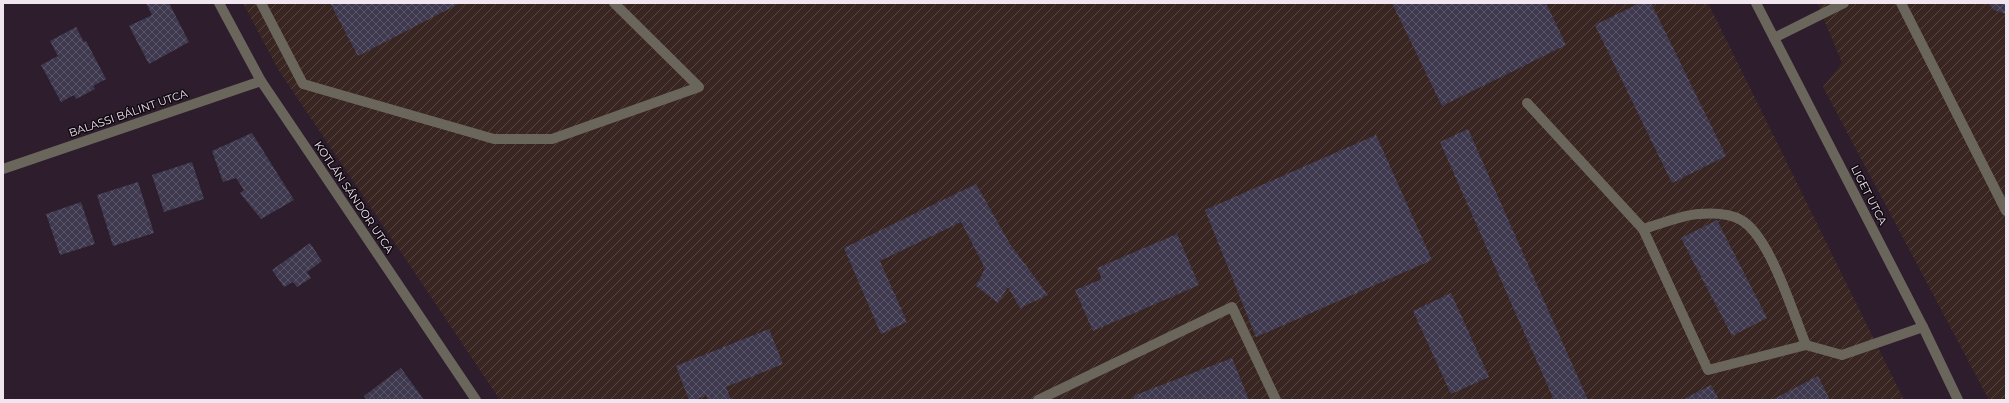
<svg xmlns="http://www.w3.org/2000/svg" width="2009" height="403" font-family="Montserrat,sans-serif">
  <defs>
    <pattern id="industrial-furrows" width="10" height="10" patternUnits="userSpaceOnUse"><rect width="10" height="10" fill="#392622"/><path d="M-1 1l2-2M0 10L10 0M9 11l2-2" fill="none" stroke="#564642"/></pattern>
    <pattern id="building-cross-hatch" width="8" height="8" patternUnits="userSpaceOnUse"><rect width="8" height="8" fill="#3e394e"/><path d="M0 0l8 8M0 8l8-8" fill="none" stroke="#5a5668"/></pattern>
  </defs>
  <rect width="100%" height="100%" fill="#2d1d2d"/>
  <g fill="url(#industrial-furrows)">
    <polygon points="243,3 1708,3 1904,400 500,400 278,69"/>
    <polygon points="1817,3 2006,3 2006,400 1989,400 1823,87 1842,63"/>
  </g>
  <g fill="url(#building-cross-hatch)">
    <polygon points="146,3 169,3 189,42 149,64 129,26 152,15"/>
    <polygon points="330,3 460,3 358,56"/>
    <polygon points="1392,3 1546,3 1566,45 1442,106"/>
    <polygon points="1640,3 1651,3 1726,156 1672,183 1595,25"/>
    <polygon points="1988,3 2006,3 2006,14 1994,10"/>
    <polygon points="76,27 84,42 86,41 106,79 93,86 95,89 76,99 74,95 61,102 41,65 58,56 50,41"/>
    <polygon points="1468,129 1588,400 1554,400 1440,142"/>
    <polygon points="252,133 294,200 261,219 240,193 244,190 236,178 223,182 212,151"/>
    <polygon points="1376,135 1432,260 1256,337 1205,210"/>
    <polygon points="192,162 204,199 164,212 152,175"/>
    <polygon points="138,182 154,233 113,246 97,195"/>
    <polygon points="976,184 1010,244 1048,295 1020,308 1008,287 998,303 976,286 985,268 961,222 880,261 907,322 881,334 844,248"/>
    <polygon points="81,202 95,244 60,255 46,214"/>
    <polygon points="1717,220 1767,318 1732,336 1681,238"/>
    <polygon points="1177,234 1199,285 1093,331 1075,290 1102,279 1097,268"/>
    <polygon points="310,243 322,261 307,272 311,278 297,287 293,282 284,287 272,270"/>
    <polygon points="1451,293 1489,377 1451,394 1413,311"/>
    <polygon points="769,329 783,364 726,387 731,400 708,400 706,395 695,400 689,400 676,366"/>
    <polygon points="1232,358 1249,400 1135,400 1133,396"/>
    <polygon points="401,368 424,400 367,400 364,396"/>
    <polygon points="1818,376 1830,400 1772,400"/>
    <polygon points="1711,385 1719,400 1682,400"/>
  </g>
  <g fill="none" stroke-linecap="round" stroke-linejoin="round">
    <g stroke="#6b665c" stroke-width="10">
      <polyline points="261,3 303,84 494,139 552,139 699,87 614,3"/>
      <polyline points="1901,3 2006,211"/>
      <polyline points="1774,38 1844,3"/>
      <polyline points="1527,103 1643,229 1708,370 1806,345 1842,355 1923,327"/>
      <path d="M 1643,229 C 1661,224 1681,215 1699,214 C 1712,213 1729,213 1741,220 C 1770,236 1793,314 1806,345"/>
      <polyline points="1038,400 1232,307 1276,400"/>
    </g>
    <g stroke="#6b665c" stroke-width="10">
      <polyline points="219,3 261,81 476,400"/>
      <polyline points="1756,3 1923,327 1958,400"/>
      <polyline points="3,169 261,81"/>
    </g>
  </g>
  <g text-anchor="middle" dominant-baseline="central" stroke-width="3" stroke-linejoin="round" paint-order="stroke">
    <g font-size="11" fill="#f1e6f0" stroke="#110a11">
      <text transform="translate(128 113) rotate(-19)">BALASSI BÁLINT UTCA</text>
      <text transform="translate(1869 195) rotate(63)">LIGET UTCA</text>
      <text transform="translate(354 197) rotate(56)">KOTLÁN SÁNDOR UTCA</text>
    </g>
  </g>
  <rect width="2009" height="403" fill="none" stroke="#f1e6f0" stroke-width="8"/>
</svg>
